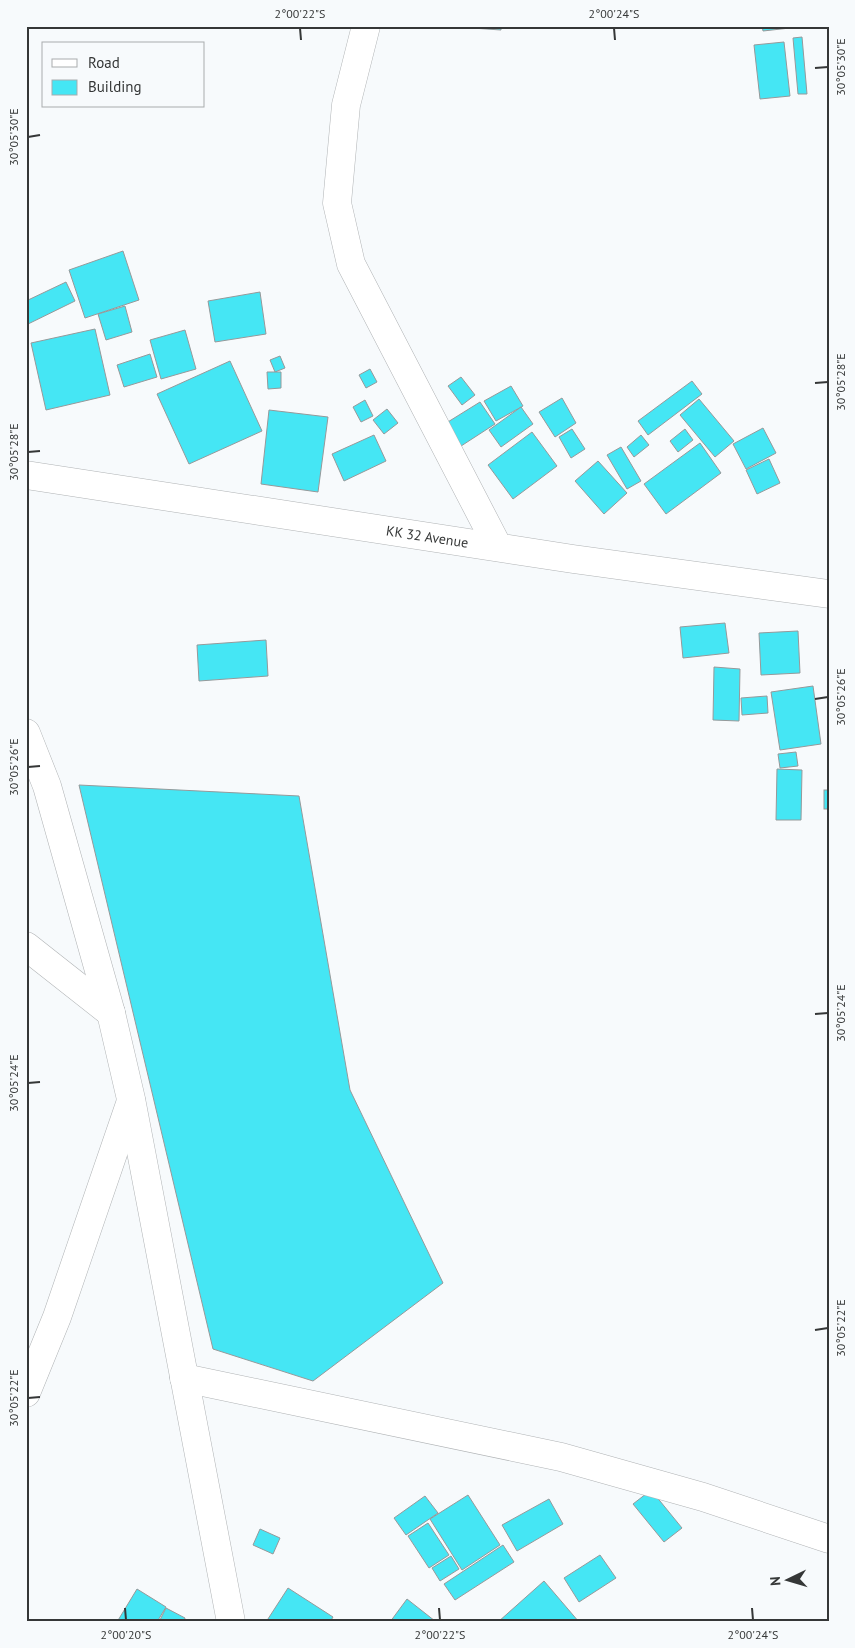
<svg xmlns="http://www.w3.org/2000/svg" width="855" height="1648" font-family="'PT Sans',sans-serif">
  <rect width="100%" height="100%" fill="#f7fafc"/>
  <g fill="#45e6f4" stroke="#96999a">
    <polygon points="472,26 501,26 501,30 472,28"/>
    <polygon points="762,26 799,26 799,27 763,31"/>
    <polygon points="802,37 807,94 798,94 793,38"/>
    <polygon points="784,42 790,96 760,99 754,45"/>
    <polygon points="123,251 139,300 85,318 69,270"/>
    <polygon points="66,282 75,301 26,325 26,301"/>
    <polygon points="260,292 266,334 215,342 208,301"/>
    <polygon points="125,306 132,332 106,340 98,314"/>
    <polygon points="95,329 110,395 46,410 31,343"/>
    <polygon points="185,330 196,369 161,379 150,340"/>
    <polygon points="150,354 157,377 124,387 117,365"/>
    <polygon points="280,356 285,368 275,372 270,360"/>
    <polygon points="230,361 262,431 189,464 157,394"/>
    <polygon points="370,369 377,382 366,388 359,375"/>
    <polygon points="267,372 281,372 281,388 268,389"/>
    <polygon points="461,377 475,395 462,405 448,386"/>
    <polygon points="692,381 702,394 648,435 638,421"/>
    <polygon points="511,386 523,406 496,421 484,401"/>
    <polygon points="562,398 576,423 555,437 539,412"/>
    <polygon points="699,399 734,441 715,457 680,415"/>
    <polygon points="365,400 373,416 361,422 353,407"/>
    <polygon points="480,402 495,424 458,448 443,425"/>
    <polygon points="521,407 533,424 501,447 489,430"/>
    <polygon points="387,409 398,423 384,434 373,420"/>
    <polygon points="269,410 328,417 318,492 261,484"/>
    <polygon points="763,428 776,453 746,469 733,444"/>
    <polygon points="572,429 585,449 571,458 559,437"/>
    <polygon points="685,429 693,440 678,452 670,441"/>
    <polygon points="532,432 557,466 513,499 488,465"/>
    <polygon points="374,435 386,461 344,481 332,454"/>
    <polygon points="641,435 649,445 634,457 627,447"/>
    <polygon points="700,443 721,473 666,514 644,484"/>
    <polygon points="621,447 641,481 627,489 607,455"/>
    <polygon points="769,459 780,483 757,494 746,470"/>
    <polygon points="598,461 627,493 604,514 575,481"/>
    <polygon points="725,623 729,653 683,658 680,627"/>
    <polygon points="798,631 800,673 761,675 759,633"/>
    <polygon points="266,640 268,676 199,681 197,645"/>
    <polygon points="714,667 740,669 739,721 713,720"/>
    <polygon points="813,686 821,744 780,750 771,692"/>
    <polygon points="767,696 768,713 742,715 741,698"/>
    <polygon points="796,752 798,766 780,768 778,754"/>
    <polygon points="777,769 802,770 801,820 776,820"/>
    <polygon points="79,785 299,796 350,1090 443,1283 313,1381 213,1349"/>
    <rect x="824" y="790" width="5" height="19"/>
    <polygon points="651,1490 682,1528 664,1542 633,1504"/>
    <polygon points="468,1495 500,1545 462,1570 430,1519"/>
    <polygon points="425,1496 438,1513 406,1535 394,1518"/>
    <polygon points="549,1499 563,1524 517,1551 502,1525"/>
    <polygon points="428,1523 449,1555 429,1568 408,1536"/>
    <polygon points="260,1529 280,1538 273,1554 253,1545"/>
    <polygon points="503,1545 514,1562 455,1600 444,1584"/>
    <polygon points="600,1555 616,1578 579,1602 564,1578"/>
    <polygon points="451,1556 459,1569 440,1581 432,1568"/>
    <polygon points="544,1581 579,1622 498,1622"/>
    <polygon points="288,1588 333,1617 330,1622 266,1622"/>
    <polygon points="137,1589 166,1607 157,1622 117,1622"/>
    <polygon points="407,1599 435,1621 434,1622 390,1622"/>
    <polygon points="166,1608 185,1618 184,1622 159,1622"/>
  </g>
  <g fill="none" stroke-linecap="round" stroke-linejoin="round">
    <g stroke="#b0b3b5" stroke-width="29">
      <g id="minor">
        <polyline points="366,26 346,105 337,203 351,264 498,547"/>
        <path id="s1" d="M 26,475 L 573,559 L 829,594"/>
        <polyline points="26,733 47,786 111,1013 131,1099 231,1622"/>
        <polyline points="26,946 111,1013"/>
        <polyline points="184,1378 561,1457 703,1497 829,1539"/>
        <polyline points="26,1393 57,1317 131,1101"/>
      </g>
    </g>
    <use href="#minor" stroke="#fff" stroke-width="28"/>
  </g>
  <path fill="none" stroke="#353737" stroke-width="2" d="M 300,28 L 301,40M 614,28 L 615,40M 815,68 L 828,67M 28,137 L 40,135M 815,383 L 828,382M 28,452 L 40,451M 815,699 L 828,697M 28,767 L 40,766M 815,1014 L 828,1013M 28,1083 L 40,1082M 815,1330 L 828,1328M 28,1398 L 40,1397M 125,1608 L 126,1620M 439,1608 L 440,1620M 752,1608 L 753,1620"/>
  <g text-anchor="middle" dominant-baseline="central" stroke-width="4.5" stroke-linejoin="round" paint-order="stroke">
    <g font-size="14" fill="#353737" stroke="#f7fafc">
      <text stroke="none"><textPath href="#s1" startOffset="406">KK 32 Avenue</textPath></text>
    </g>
  </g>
  <rect width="855" height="1648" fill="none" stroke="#f7fafc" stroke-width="55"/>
  <rect x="42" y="42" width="162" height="65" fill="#f7fafc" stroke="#a9acad"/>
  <rect x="52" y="59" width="25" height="8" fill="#ffffff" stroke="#a9acad"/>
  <text x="88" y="68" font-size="15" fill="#353737">Road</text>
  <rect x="52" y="80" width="25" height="15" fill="#45e6f4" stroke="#a9acad"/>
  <text x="88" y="92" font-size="15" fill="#353737">Building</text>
  <g transform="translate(788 1580) rotate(265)" stroke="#f7fafc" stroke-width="4" paint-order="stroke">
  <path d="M0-4L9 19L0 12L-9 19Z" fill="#353737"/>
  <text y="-8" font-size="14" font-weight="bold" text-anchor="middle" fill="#353737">N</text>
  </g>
  <rect x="28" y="28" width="800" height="1592" fill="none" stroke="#353737" stroke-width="2"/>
  <g font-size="12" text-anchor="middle" fill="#353737">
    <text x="300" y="18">2°00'22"S</text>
    <text x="614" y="18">2°00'24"S</text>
    <text transform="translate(841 67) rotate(-90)" y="4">30°05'30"E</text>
    <text transform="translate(14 137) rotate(-90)" y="4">30°05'30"E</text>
    <text transform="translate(841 382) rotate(-90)" y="4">30°05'28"E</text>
    <text transform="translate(14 452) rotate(-90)" y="4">30°05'28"E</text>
    <text transform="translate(841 697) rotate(-90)" y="4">30°05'26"E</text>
    <text transform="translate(14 767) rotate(-90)" y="4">30°05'26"E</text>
    <text transform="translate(841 1013) rotate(-90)" y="4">30°05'24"E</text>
    <text transform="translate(14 1083) rotate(-90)" y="4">30°05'24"E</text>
    <text transform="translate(841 1328) rotate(-90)" y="4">30°05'22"E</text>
    <text transform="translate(14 1398) rotate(-90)" y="4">30°05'22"E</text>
    <text x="126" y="1639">2°00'20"S</text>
    <text x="440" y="1639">2°00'22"S</text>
    <text x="753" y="1639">2°00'24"S</text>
  </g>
</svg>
